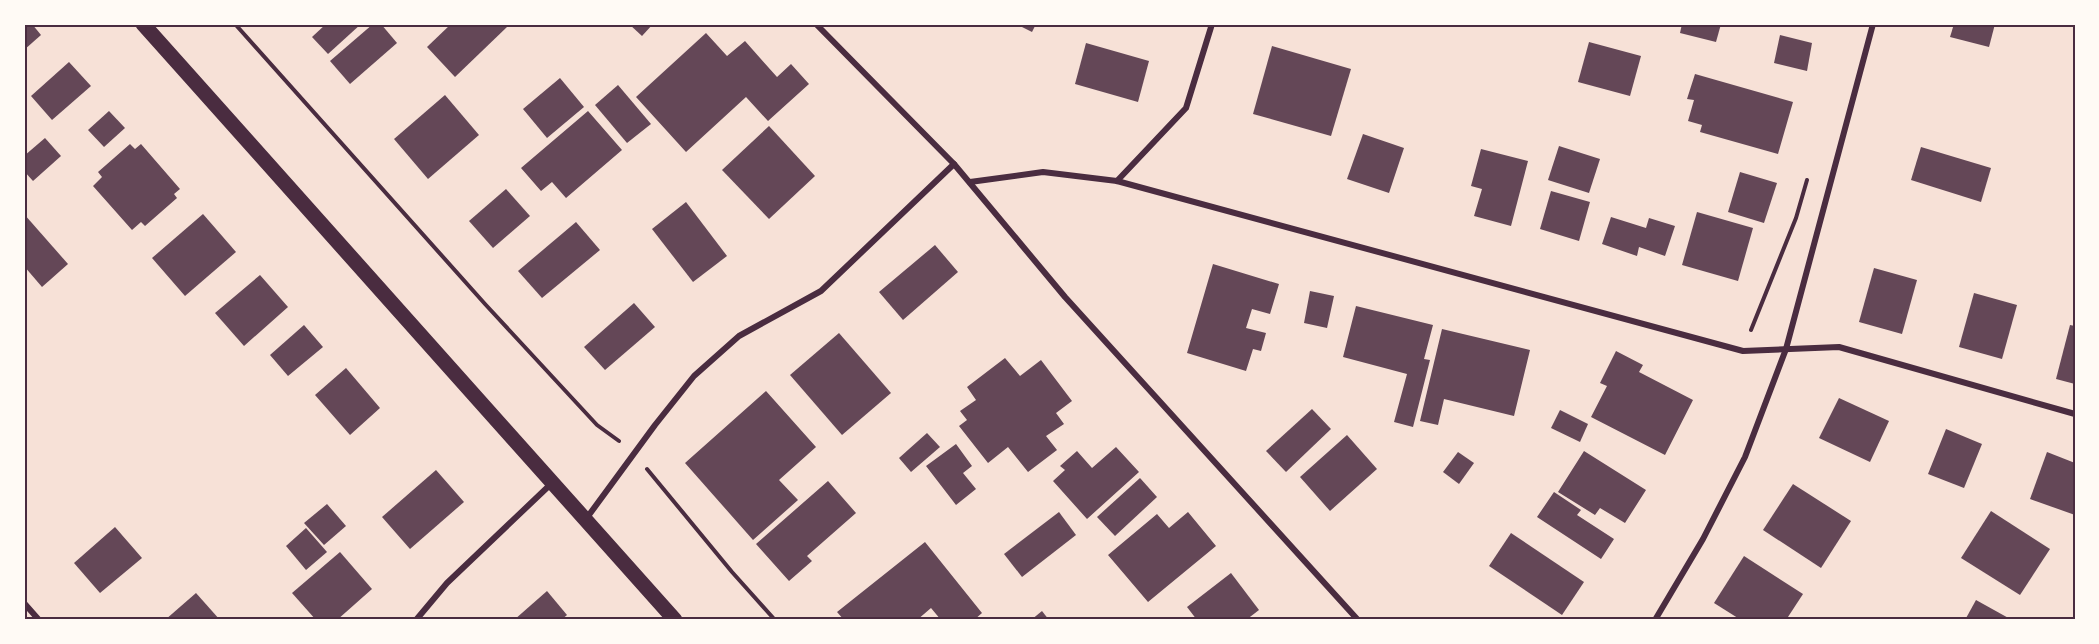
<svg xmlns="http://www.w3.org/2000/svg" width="2099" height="644" font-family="Spectral,serif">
  <rect width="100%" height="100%" fill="#f7e1d7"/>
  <g fill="#644757">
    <polygon points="24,24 32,24 41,35 24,50"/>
    <polygon points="326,24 361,24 328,54 312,37"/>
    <polygon points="373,24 381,24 397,43 350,84 330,61"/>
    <polygon points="451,24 504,24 507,27 455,77 427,47"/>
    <polygon points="629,24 653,24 642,36"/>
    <polygon points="1016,24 1036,24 1032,32"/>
    <polygon points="1682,24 1721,24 1716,42 1680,33"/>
    <polygon points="1954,24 1995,24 1989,47 1950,37"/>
    <polygon points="706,33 727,56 745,41 777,77 791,64 809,84 768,121 746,97 686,152 636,97"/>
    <polygon points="1780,35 1812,43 1807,71 1774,63"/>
    <polygon points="1589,42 1641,56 1630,96 1578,82"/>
    <polygon points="1086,43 1149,61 1138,102 1075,84"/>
    <polygon points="1272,46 1351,69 1331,136 1253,114"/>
    <polygon points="69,62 91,86 52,120 31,96"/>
    <polygon points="1695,74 1793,102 1778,154 1700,132 1702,125 1688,121 1694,100 1687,99"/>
    <polygon points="560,78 584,107 547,138 523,109"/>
    <polygon points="618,85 651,124 627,143 595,105"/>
    <polygon points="445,95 479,135 428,179 394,139"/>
    <polygon points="109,111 125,128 104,147 88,130"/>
    <polygon points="588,111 622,150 566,198 552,182 541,191 521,168"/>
    <polygon points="769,126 815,176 769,219 722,170"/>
    <polygon points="1363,134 1404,148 1389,193 1347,179"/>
    <polygon points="45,138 61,156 33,181 24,171 24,156"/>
    <polygon points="130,144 135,149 141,144 180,189 174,194 177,198 145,226 141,222 132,230 93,186 102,177 98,172"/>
    <polygon points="1559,146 1600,159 1589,193 1548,180"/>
    <polygon points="1921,147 1991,168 1981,202 1911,180"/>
    <polygon points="1481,149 1528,161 1511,226 1474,216 1482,189 1471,186"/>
    <polygon points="1740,172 1777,183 1764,223 1728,212"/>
    <polygon points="506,189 530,216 493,248 469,221"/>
    <polygon points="1551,191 1590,202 1579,241 1540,229"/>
    <polygon points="686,202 727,256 693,282 652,229"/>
    <polygon points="1697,212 1753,228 1738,281 1682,265"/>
    <polygon points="24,214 68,264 42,287 24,266"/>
    <polygon points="203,214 236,252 185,296 152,258"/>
    <polygon points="1611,217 1646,228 1649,218 1675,226 1665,256 1639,247 1637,256 1602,244"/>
    <polygon points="576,222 600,250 542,298 518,271"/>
    <polygon points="935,245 958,272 903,320 879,292"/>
    <polygon points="1213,264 1279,284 1270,314 1252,309 1246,328 1266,333 1261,351 1253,349 1246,371 1187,353"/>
    <polygon points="1874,268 1917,280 1902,334 1859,322"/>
    <polygon points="260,275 288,307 244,346 215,313"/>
    <polygon points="1310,291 1334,296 1327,328 1304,323"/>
    <polygon points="1974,293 2017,305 2002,359 1959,347"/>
    <polygon points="634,303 655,327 605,370 584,347"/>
    <polygon points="1356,306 1433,325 1424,359 1430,360 1413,427 1394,422 1407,374 1343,357"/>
    <polygon points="304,325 323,347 288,376 270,355"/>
    <polygon points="2070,325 2075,326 2075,384 2056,379"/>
    <polygon points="1442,329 1530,350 1514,416 1444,399 1438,425 1420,421"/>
    <polygon points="839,333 891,393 842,435 790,375"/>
    <polygon points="1616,351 1643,365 1639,372 1693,400 1665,455 1591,417 1607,386 1600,383"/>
    <polygon points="1005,358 1020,376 1041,360 1072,401 1056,413 1064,424 1046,436 1057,450 1028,472 1008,447 988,463 959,426 967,420 960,411 976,400 967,387"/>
    <polygon points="346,368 380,408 350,435 315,395"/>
    <polygon points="766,391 816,447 779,480 798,500 753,540 685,463"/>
    <polygon points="1839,398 1889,421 1870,462 1819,438"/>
    <polygon points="1312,409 1331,429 1286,472 1266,451"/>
    <polygon points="1560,410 1588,424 1580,442 1551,428"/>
    <polygon points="1946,429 1982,444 1964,488 1928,474"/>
    <polygon points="927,433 940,447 911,472 899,458"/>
    <polygon points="1347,435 1377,469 1330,511 1300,477"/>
    <polygon points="956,444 972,466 963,473 976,489 956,505 926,466"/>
    <polygon points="1116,447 1139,472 1087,519 1053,481 1065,470 1060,466 1077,451 1092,468"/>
    <polygon points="1584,451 1646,490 1625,523 1600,508 1595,515 1558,492"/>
    <polygon points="1458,452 1474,463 1459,484 1443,472"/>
    <polygon points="2047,452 2075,463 2075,515 2030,499"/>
    <polygon points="436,470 464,502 410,549 382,517"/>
    <polygon points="1140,478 1157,497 1115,536 1097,517"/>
    <polygon points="828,481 856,513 807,556 812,561 789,581 756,544"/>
    <polygon points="1793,484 1851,521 1821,568 1763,530"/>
    <polygon points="1554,492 1581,510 1577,515 1614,539 1601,559 1537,517"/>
    <polygon points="327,504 346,526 324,545 304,523"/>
    <polygon points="1991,511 2050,549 2020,595 1961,558"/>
    <polygon points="1059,512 1076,535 1022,577 1004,554"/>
    <polygon points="1188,512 1216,546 1148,602 1108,555 1157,514 1169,528"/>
    <polygon points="115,527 142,558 100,593 74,563"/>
    <polygon points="306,528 327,552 306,570 286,546"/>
    <polygon points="1511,533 1584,582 1562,615 1489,566"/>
    <polygon points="925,542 982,613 974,620 941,620 931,608 917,620 844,620 837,612"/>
    <polygon points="340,552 372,589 337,620 316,620 292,593"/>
    <polygon points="1744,556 1803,594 1786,620 1741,620 1714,603"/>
    <polygon points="1231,573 1259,610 1246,620 1197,620 1187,607"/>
    <polygon points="547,591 567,615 561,620 514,620"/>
    <polygon points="196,593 220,620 165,620"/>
    <polygon points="1976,600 2012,620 1965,620"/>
    <polygon points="1042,611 1049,620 1031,620"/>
  </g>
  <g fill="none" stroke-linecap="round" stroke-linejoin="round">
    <g stroke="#4a2c40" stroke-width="4">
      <polyline points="235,24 485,304 597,425 619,441"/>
      <polyline points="1751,330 1796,218 1807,180"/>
      <polyline points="647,469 732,572 775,620"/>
    </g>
    <g stroke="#4a2c40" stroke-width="6">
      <polyline points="816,24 954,164 1065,297 1358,620"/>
      <polyline points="1117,181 1186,108 1212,24"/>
      <polyline points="970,182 1043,172 1117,181 1743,351 1839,347 2075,414"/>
      <polyline points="586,519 655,425 694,376 739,336 821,291 954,164"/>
      <polyline points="24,603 39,620"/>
      <polyline points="416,620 447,583 552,483"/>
      <polyline points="1655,620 1703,539 1745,457 1786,349 1873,24"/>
    </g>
    <polyline stroke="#4a2c40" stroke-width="15" points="143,24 675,620"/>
  </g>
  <rect width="2099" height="644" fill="none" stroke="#fffaf5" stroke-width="51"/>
  <rect x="26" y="26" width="2048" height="592" fill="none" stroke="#4a2c40" stroke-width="2"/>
</svg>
